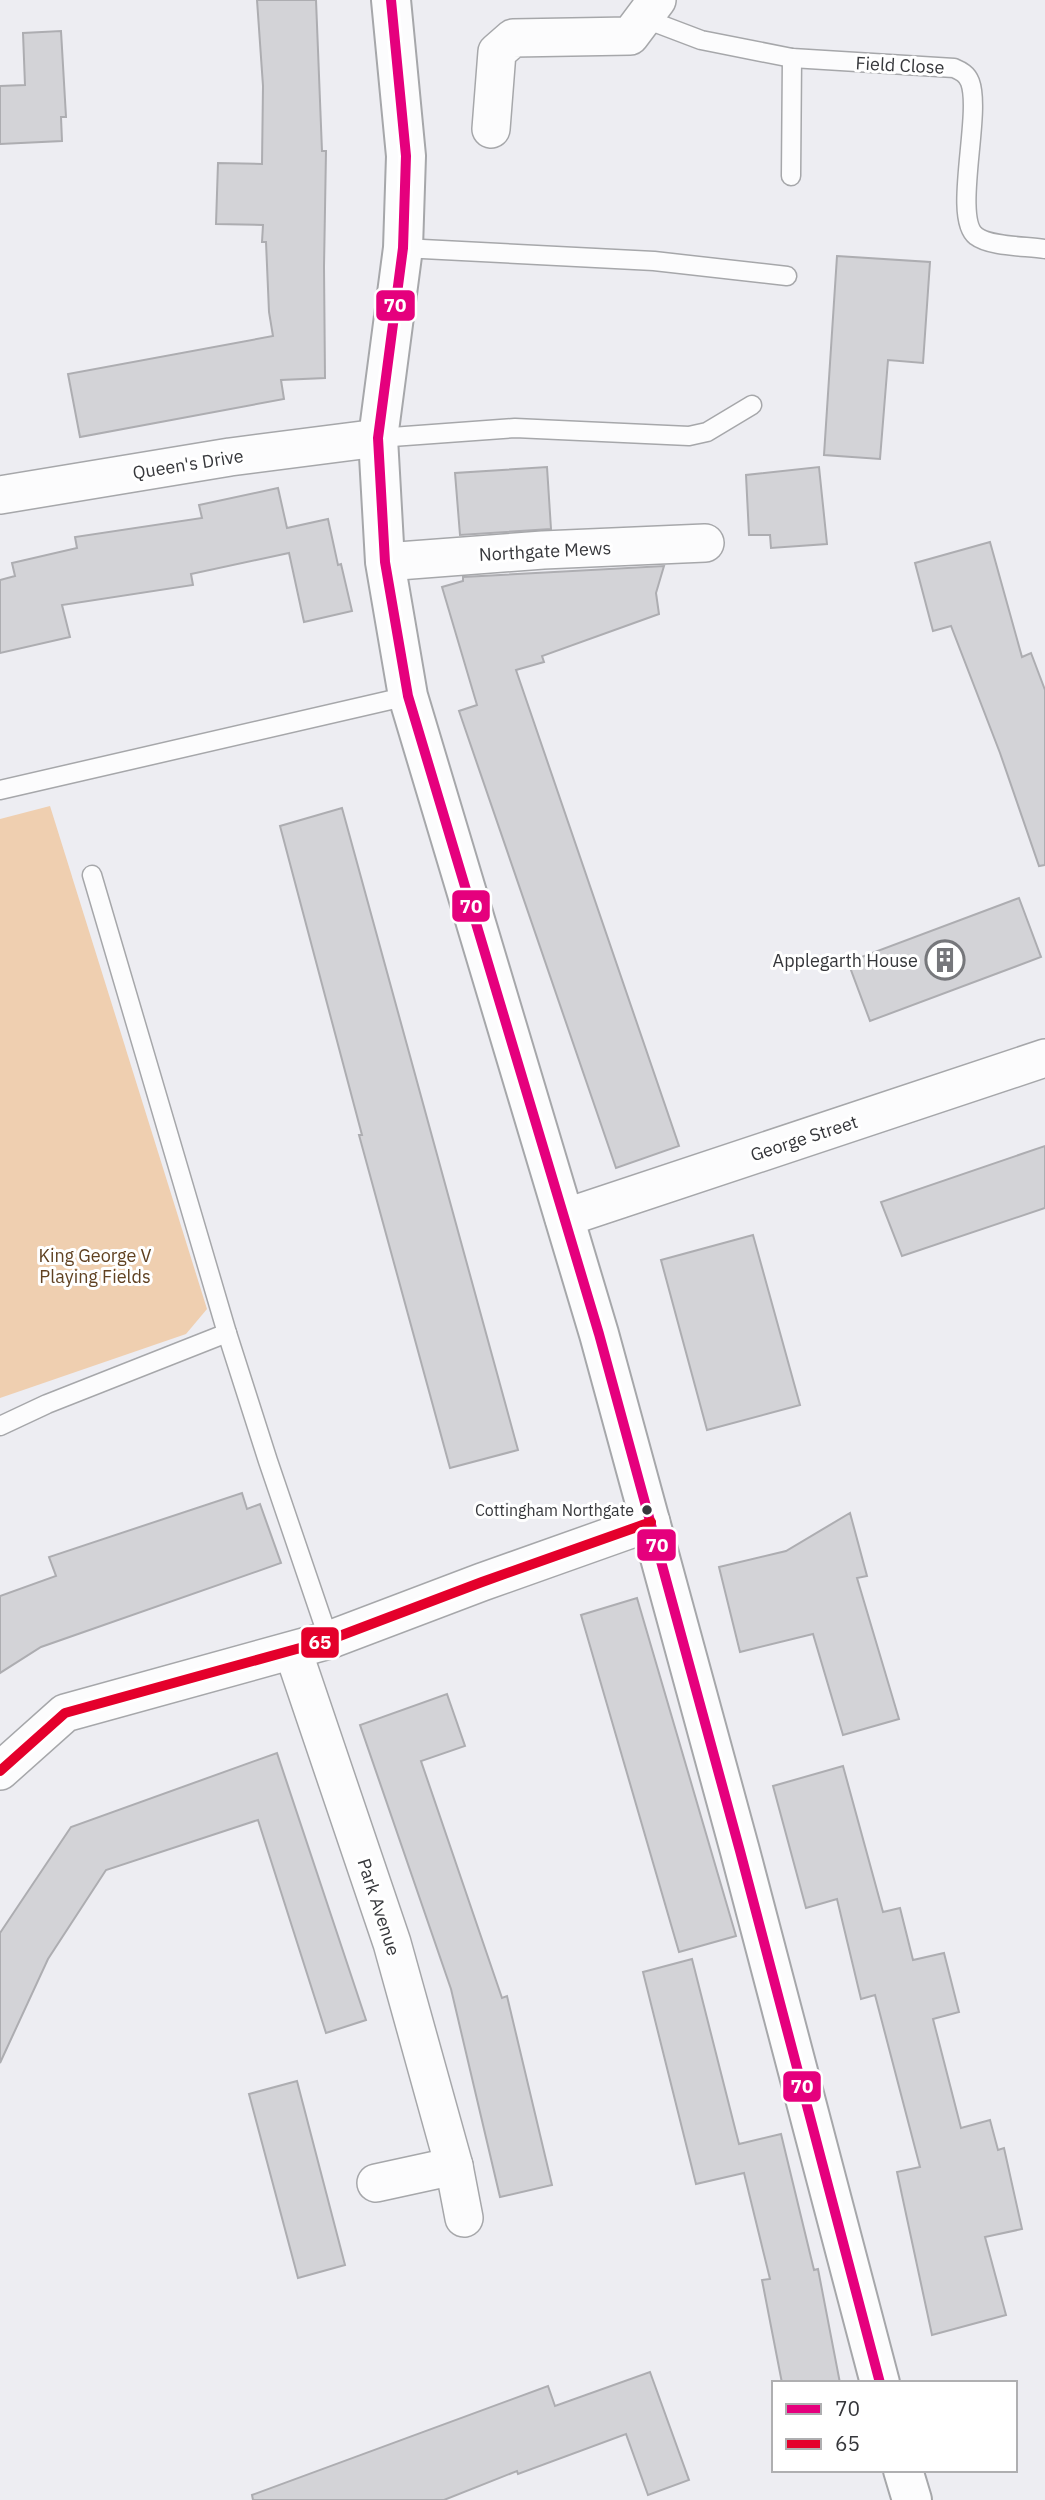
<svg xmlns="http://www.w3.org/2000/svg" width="1045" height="2500" font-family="'IBM Plex Sans',sans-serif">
  <rect width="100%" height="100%" fill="#ededf2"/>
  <polygon fill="#efcfb0" points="50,806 207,1309 186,1334 0,1398 0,819"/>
  <g fill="#d3d3d7" stroke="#adadb1" stroke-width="2">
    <polygon points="257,0 316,0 322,151 326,151 324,267 325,378 281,380 284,399 80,437 68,374 273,336 269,312 266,242 262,242 263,225 216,224 218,163 262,164 263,86"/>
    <polygon points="61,31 66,117 61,117 62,141 0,144 0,86 25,85 23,33"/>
    <polygon points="837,256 930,262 923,363 888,360 880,459 824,455"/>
    <polygon points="547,467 551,529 460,535 455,473"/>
    <polygon points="819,467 827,544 771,548 770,535 749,535 746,475"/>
    <polygon points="278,488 287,528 328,519 338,565 341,564 352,611 304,622 289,553 191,574 193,585 62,605 70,637 0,653 0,580 15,576 12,563 77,548 75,537 202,518 199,505"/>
    <polygon points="990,542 1022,657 1031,653 1045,690 1045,865 1039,866 1000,753 951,626 933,631 915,563"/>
    <polygon points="664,566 656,593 659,614 542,656 544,662 516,670 679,1146 616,1168 459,711 477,705 442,587 463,581 463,577"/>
    <polygon points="342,808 518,1450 450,1468 359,1135 362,1135 280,826"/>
    <polygon points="1019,898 1041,957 870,1021 848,962"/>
    <polygon points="1045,1146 1045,1208 902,1256 881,1202"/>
    <polygon points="753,1235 800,1405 707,1430 661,1260"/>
    <polygon points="242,1493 247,1509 260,1504 281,1563 41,1647 0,1673 0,1596 56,1576 49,1557"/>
    <polygon points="850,1513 867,1576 857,1578 899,1719 843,1735 813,1634 740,1652 719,1567 786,1551"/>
    <polygon points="637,1598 736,1936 679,1952 581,1615"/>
    <polygon points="447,1694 465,1746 421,1761 502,1998 507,1996 552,2185 500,2197 451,1989 360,1725"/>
    <polygon points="277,1753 366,2020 326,2033 258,1820 106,1870 48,1959 0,2063 0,1933 71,1827"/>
    <polygon points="843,1766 883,1912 900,1908 913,1960 944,1953 959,2012 933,2019 961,2128 990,2120 998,2150 1004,2148 1022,2229 985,2237 1006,2315 932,2335 897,2172 920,2167 875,1995 861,1999 837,1899 806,1908 773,1786"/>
    <polygon points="692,1959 739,2144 781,2134 814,2270 818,2269 840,2383 782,2383 762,2280 770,2279 744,2173 696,2184 643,1972"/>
    <polygon points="297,2081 345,2265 298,2278 249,2094"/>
    <polygon points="650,2372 689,2480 648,2495 626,2434 518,2474 517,2471 444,2500 253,2500 252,2495 548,2386 555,2406"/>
  </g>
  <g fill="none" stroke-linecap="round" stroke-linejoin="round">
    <g stroke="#a6a7aa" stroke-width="21">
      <g id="service">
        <path d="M 643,18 L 701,40 L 792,58 L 954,68 C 961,71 967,74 970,82 C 982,114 952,218 976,236 C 990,247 1027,246 1045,249"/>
        <polyline points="791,176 792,58"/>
        <polyline points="403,248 654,261 787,276"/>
        <polyline points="378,438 515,428 689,436 707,432 752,405"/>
        <polyline points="0,790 408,696"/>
        <polyline points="92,875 227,1333 268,1461 329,1640"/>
        <polyline points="0,1426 47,1404 227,1333"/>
      </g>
    </g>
    <g stroke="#a6a7aa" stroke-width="40">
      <g id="minor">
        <polyline points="491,129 497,52 513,38 630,36 657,0"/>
        <polyline points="0,495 230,457 378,438"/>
        <polyline points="385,562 543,550 705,543"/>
        <polyline points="564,1218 1045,1058"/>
        <polyline points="293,1651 392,1943 454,2166 464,2218"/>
        <polyline points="0,1771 65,1713 329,1640 482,1582 651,1522"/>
        <polyline points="376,2183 454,2166"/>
      </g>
    </g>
    <g stroke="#a6a7aa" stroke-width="42">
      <g id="tertiary">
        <polyline points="391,0 406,156 403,248 378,438 385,562 408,696 599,1334 740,1851 880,2383"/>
        <polyline points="903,2470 912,2500"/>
      </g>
    </g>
    <use href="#service" stroke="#fcfcfd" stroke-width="18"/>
    <use href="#minor" stroke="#fcfcfd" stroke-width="37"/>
    <use href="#tertiary" stroke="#fcfcfd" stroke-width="38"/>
    <g stroke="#fff" stroke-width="16">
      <polyline id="bus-1" points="391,0 406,156 403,248 378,438 385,562 408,696 599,1334 740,1851 880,2383"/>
    </g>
    <g stroke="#fff" stroke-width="16">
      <polyline id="bus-2" points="0,1771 65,1713 329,1640 482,1582 651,1522"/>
    </g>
    <use href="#bus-1" stroke="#e5007d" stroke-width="10"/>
    <use href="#bus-2" stroke="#e4002b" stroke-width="10"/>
  </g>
  <defs>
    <g id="building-ring" transform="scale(2.0125)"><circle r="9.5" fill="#fff" stroke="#76777b" stroke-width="1.5"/><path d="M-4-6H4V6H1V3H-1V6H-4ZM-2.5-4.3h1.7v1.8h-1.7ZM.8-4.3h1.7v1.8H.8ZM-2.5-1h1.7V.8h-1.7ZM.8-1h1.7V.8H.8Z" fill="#76777b"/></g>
  </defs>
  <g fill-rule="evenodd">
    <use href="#building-ring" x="945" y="960"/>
  </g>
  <circle fill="#36373b" stroke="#fff" stroke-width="2.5" cx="647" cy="1510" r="6"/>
  <g text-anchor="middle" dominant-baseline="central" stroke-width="6" stroke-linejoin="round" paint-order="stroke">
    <g font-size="16" fill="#36373b" stroke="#fff" text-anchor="end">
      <text x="634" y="1510">Cottingham Northgate</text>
    </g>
    <g font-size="18" fill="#36373b" stroke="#fff">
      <text transform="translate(900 65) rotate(3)">Field Close</text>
      <text transform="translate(188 464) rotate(-9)">Queen's Drive</text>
      <text transform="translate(545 551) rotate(-3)">Northgate Mews</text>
      <text transform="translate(804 1138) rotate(-18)">George Street</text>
      <text transform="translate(379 1907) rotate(72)">Park Avenue</text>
    </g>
    <g font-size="18" fill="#36373b" stroke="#fff" text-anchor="end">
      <text x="918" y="960">Applegarth House</text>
    </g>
    <g font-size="18" fill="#604121" stroke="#fff">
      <text x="95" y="1255">King George V<tspan x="95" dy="21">Playing Fields</tspan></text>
    </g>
  </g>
  <g stroke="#fff" stroke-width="2.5">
    <rect x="375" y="289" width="41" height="33" rx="7" fill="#e5007d"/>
    <rect x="451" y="889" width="40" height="34" rx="7" fill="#e5007d"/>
    <rect x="636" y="1528" width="41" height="34" rx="7" fill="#e5007d"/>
    <rect x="300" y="1626" width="40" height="33" rx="7" fill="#e4002b"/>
    <rect x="782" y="2070" width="40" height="33" rx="7" fill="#e5007d"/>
  </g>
  <g font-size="19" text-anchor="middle" font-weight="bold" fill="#fff">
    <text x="395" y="312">70</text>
    <text x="471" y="913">70</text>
    <text x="657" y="1552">70</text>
    <text x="320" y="1649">65</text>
    <text x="802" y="2093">70</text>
  </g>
  <rect x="772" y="2381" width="245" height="91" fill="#ffffff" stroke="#afafb1" stroke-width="2"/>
  <rect x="786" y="2404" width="35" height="10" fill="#e5007d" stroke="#afafb1" stroke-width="2"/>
  <text x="835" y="2416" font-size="21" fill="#36373b">70</text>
  <rect x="786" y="2439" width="35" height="10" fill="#e4002b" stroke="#afafb1" stroke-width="2"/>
  <text x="835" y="2451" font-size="21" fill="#36373b">65</text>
</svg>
